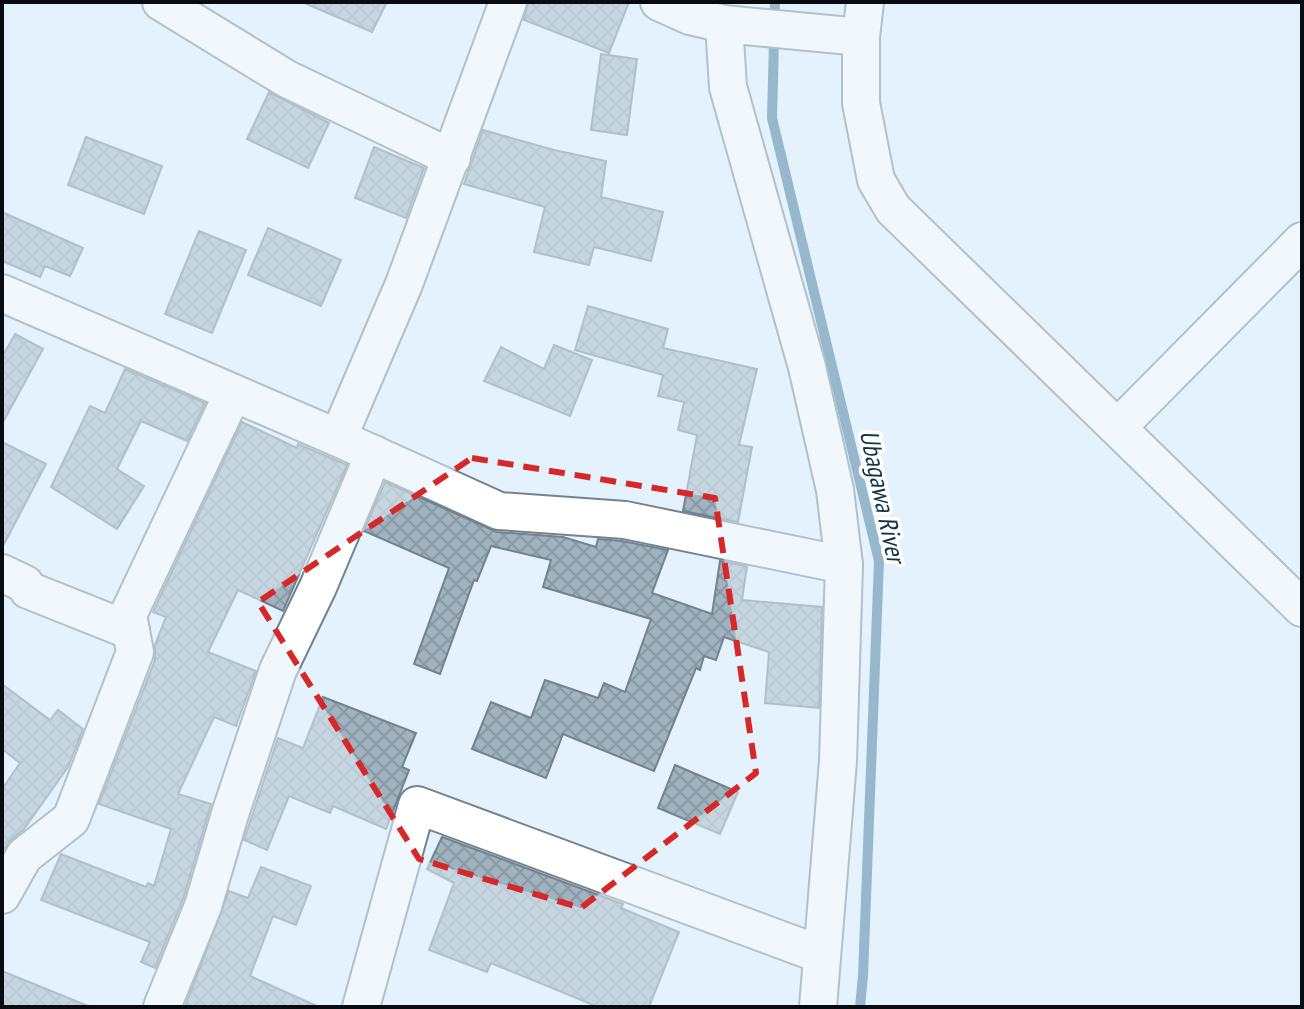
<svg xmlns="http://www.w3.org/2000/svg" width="1304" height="1009" font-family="'PT Sans Narrow',sans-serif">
  <defs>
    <pattern id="building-cross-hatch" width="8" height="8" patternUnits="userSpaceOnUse" patternTransform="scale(2)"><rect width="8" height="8" fill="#a1b3c0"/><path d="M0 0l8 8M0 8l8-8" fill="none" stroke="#8999a4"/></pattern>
  </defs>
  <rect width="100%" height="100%" fill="#e3f2fc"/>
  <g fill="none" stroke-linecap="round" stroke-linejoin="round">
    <polyline stroke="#3a6f93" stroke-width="10" points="775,2 772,118 879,561 863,976 860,1007"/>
  </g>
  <g fill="url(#building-cross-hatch)" stroke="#72838f" stroke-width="2">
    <polygon points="302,2 387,2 372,32"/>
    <polygon points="528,2 629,2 609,53 524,20"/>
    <polygon points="601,54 637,59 627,135 591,130"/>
    <polygon points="269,92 329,123 308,168 247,139"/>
    <polygon points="483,130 554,150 606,161 601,197 663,212 651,261 594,247 589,265 534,252 545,207 464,184"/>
    <polygon points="86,137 162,166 144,214 68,185"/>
    <polygon points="374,147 424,168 406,218 355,198"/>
    <polygon points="2,212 83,248 70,276 45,266 40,277 2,261"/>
    <polygon points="268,228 341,260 321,306 248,275"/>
    <polygon points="199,231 246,250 212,333 165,314"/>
    <polygon points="588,306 668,329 663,348 757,369 739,445 752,447 738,522 683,511 697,435 678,430 684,402 658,396 663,375 575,350"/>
    <polygon points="15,334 43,349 2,424 2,357"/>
    <polygon points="554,345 592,360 570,416 484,381 501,347 544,369"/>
    <polygon points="125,369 205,403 187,441 141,421 117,469 144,486 117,529 51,487 90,406 105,413"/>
    <polygon points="242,422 297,448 298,444 347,465 283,611 238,590 208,652 256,671 236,726 214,717 178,794 211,804 183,899 155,968 141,962 150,942 41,900 61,854 146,887 148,883 154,886 171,829 99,804 155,660 155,645 166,617 153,612"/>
    <polygon points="2,442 46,464 2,548"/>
    <polygon points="385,482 497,532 563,537 596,547 598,539 622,541 668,550 652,593 712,614 720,561 747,566 742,600 822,607 819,708 765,703 769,652 724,637 716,660 704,656 700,670 696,668 654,771 563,734 546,778 472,749 491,702 531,718 545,680 598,698 604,683 625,692 651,619 543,587 551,560 491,546 477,581 474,580 440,674 414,664 449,568 364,531"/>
    <polygon points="2,684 50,720 58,710 83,729 68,767 24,829 11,840 2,852 2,789 20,763 2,749"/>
    <polygon points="323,697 416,733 402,767 409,770 386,829 333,806 330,813 289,796 267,850 244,840 278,738 303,748"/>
    <polygon points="675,765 738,792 720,834 658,808"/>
    <polygon points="442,837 623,904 621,908 679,932 649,1007 598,1007 491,963 487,972 429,950 454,883 427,869"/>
    <polygon points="261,867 311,886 296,925 273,916 250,976 319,1007 185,1007 229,891 248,898"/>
    <polygon points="2,971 88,1006 88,1007 2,1007"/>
  </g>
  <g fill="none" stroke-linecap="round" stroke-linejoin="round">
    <g stroke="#738390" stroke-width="40">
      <g id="street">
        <polyline points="161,2 287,79 452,158"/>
        <polyline points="659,2 690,16 724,24 861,37"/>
        <polyline points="865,2 861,37 861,103 876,180 893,209 1302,608"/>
        <polyline points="724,24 728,87 807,367 835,490 844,565 838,761 818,1007"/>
        <polyline points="2,293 338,438 499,511 625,520 844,565"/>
        <polyline points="1118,427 1302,241"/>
        <polyline points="338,438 404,284 508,2"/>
        <polyline points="2,573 25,584 28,590 131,631"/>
        <polyline points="2,895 24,856 71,819 135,652 128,615 233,393"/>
        <polyline points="162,1007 203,906 230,814 278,670 318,587 374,454"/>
        <polyline points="361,1007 417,805 822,955"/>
      </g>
    </g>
    <use href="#street" stroke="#fff" stroke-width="36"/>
  </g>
  <path d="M0 0H1304V1009H0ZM 472,458 L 715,498 L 756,773 L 581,908 L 419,859 L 258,602 Z" fill="#e3f2fc" fill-opacity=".55" fill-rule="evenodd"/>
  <path fill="none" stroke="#d62828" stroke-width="6" stroke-dasharray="16 10" stroke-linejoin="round" d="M 472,458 L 715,498 L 756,773 L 581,908 L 419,859 L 258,602 Z"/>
  <g text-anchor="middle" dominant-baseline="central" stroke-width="7" stroke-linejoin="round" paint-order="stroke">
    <g font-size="26" font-style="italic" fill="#123348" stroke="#fff">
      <text transform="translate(883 496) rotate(78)">Ubagawa River</text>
    </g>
  </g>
  <rect width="1304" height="1009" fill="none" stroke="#070c11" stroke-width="8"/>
</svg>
